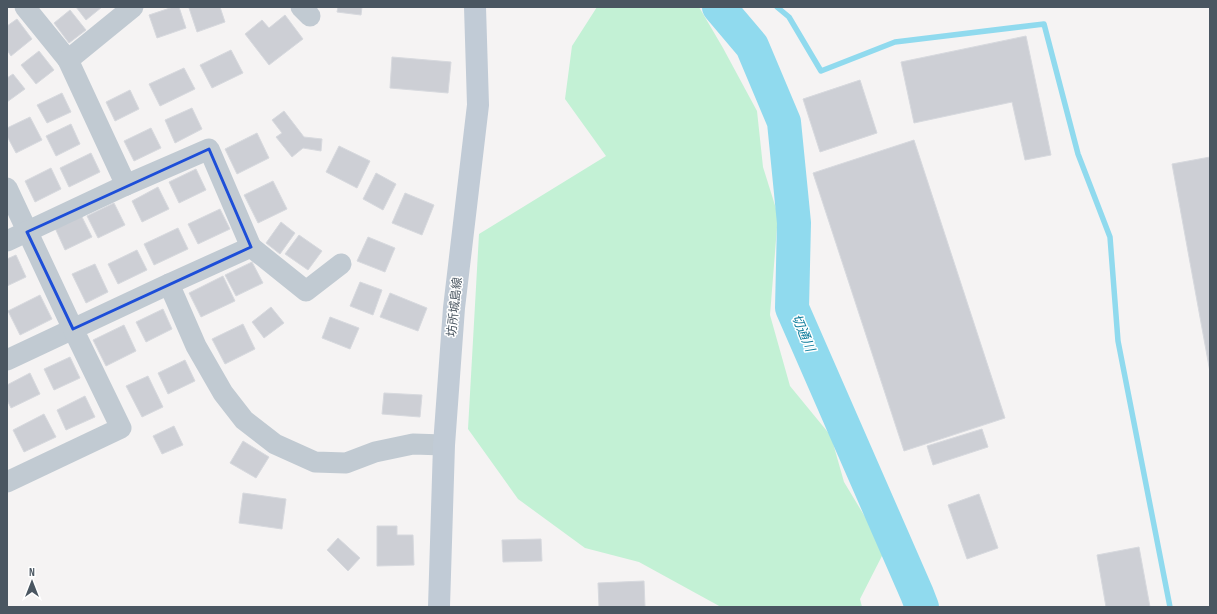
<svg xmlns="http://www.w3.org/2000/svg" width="1217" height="614" font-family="'Sofia Sans Condensed','Noto Sans JP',sans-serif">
  <rect width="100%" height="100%" fill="#f5f3f3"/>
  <polygon fill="#c3f1d5" points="597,7 699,7 723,48 757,111 763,167 778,215 770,315 790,386 831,436 844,482 885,550 860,599 862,607 721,607 639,562 585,548 518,499 468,429 479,234 606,156 565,99 572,46"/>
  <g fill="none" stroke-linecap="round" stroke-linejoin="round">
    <polyline stroke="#90daee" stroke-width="5.5" points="777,7 789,17 821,71 895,42 1044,24 1078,154 1110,237 1118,341 1170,607"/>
    <polyline stroke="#90daee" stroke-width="34" points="719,7 752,46 784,122 794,223 792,308 917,594 922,607"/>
  </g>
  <g fill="#cdcfd5" stroke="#d7d9de">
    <polygon points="76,7 102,7 86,20"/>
    <polygon points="173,7 179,7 186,28 157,38 149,15"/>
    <polygon points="193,7 220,7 225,22 197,32 189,8"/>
    <polygon points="338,7 362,7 361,15 337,12"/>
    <polygon points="70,10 86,30 69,43 54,23"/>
    <polygon points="285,15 303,39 269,65 245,34 262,20 269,28"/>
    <polygon points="17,19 32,39 11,56 7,50 7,26"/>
    <polygon points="1026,36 1051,155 1025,160 1012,102 914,123 901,62"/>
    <polygon points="231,50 243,73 212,88 200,65"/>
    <polygon points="39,51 54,70 36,84 21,65"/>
    <polygon points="392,57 451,62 448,93 390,88"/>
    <polygon points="184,68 195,89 160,106 149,84"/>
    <polygon points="13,74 25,89 7,102 7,78"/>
    <polygon points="860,80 877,133 820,152 803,99"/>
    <polygon points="130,90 139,109 115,121 106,102"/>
    <polygon points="62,93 71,112 47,123 37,105"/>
    <polygon points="192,108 202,129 175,143 165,120"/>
    <polygon points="284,111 304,137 322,139 321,151 303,148 292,157 276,137 282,133 272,120"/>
    <polygon points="30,117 42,140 16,153 7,136 7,128"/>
    <polygon points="71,124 80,144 56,156 46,136"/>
    <polygon points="151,128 161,148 134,161 124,141"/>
    <polygon points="257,133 269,158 237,174 225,149"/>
    <polygon points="914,140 1005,418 904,451 813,173"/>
    <polygon points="339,146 370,161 357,188 326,172"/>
    <polygon points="91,153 100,172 69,187 60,168"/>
    <polygon points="1210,157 1210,372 1172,164"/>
    <polygon points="51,168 61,189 35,202 25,181"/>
    <polygon points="196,169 206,190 179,203 169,182"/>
    <polygon points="376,173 396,184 383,210 363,199"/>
    <polygon points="273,181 287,209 258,223 244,195"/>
    <polygon points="158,187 169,209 142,222 132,201"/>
    <polygon points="405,193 434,205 422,235 392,223"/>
    <polygon points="114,203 125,225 98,238 87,216"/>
    <polygon points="220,209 230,229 198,244 188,224"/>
    <polygon points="81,215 92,237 65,250 55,228"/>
    <polygon points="281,222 295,233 280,254 266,243"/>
    <polygon points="178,228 188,249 154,265 144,244"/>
    <polygon points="299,235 322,251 308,270 285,254"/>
    <polygon points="368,237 395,248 385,272 357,261"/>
    <polygon points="137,250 147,270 118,284 108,264"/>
    <polygon points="16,255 26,277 7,286 7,259"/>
    <polygon points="252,262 263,283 236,296 225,275"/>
    <polygon points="95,264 108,292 86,303 72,274"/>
    <polygon points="223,276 235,301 201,317 189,293"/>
    <polygon points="360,282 382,290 373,315 350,306"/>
    <polygon points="390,293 427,308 418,331 380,317"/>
    <polygon points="40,295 52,319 20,335 8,311"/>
    <polygon points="271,307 284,323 264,338 252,322"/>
    <polygon points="163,309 172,329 146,342 136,322"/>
    <polygon points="330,317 359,328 350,349 322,338"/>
    <polygon points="243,324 255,349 225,364 212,339"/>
    <polygon points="124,325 136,351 106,366 93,340"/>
    <polygon points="70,357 80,378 54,390 44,369"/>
    <polygon points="185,360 195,381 168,394 158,373"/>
    <polygon points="30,373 40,394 11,408 7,400 7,385"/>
    <polygon points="148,376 163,407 142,417 126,386"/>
    <polygon points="384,393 422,395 420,417 382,414"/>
    <polygon points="85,396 95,417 66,430 57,410"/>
    <polygon points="44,414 56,437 24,452 13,430"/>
    <polygon points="174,426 183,445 162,454 153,436"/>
    <polygon points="982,429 988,447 933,465 927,446"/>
    <polygon points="243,441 269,457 256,478 230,463"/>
    <polygon points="243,493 286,499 282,529 239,523"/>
    <polygon points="979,494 998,548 967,559 948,505"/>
    <polygon points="377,526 397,526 397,535 413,535 414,565 377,566"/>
    <polygon points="338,538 360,558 348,571 327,550"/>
    <polygon points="541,539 542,561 503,562 502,540"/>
    <polygon points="1139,547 1150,607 1106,607 1097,555"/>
    <polygon points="644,581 645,607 599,607 598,583"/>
  </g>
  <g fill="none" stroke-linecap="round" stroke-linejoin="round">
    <g stroke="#c1cad2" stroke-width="21">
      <polyline points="25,7 68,60"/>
      <polyline points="301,7 310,16"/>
      <polyline points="126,185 209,149 251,247 169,284"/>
      <polyline points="7,188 73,329 7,360"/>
      <polyline points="7,241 126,185 68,60 133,7"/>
      <polyline points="251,247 306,291 341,264"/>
      <polyline points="7,482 121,428 73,329 169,284 196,346 223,393 244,420 275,444 315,462 346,463 375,452 413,444 444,445"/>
    </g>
    <polyline stroke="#c1cbd6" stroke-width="22" points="439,607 444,445 454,308 478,105 475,7"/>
  </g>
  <path fill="none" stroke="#1d4ed8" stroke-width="3" stroke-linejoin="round" d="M 209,149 L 251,247 L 73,329 L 27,232 Z"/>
  <g text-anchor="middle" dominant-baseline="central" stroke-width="3" stroke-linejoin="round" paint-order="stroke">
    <g font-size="12" fill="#4a5661" stroke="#fff">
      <text transform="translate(455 307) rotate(-84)">坊所城島線</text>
    </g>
    <g font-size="13" font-style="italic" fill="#0c7c9b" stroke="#fff">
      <text transform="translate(803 333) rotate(67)">切通川</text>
    </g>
  </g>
  <rect width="1217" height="614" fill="none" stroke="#4a5661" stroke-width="16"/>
  <g transform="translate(32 582)" stroke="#ffffff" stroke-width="3" paint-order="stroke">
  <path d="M0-3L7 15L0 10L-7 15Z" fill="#4a5661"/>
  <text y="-6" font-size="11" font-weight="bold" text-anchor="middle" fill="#4a5661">N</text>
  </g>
</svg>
